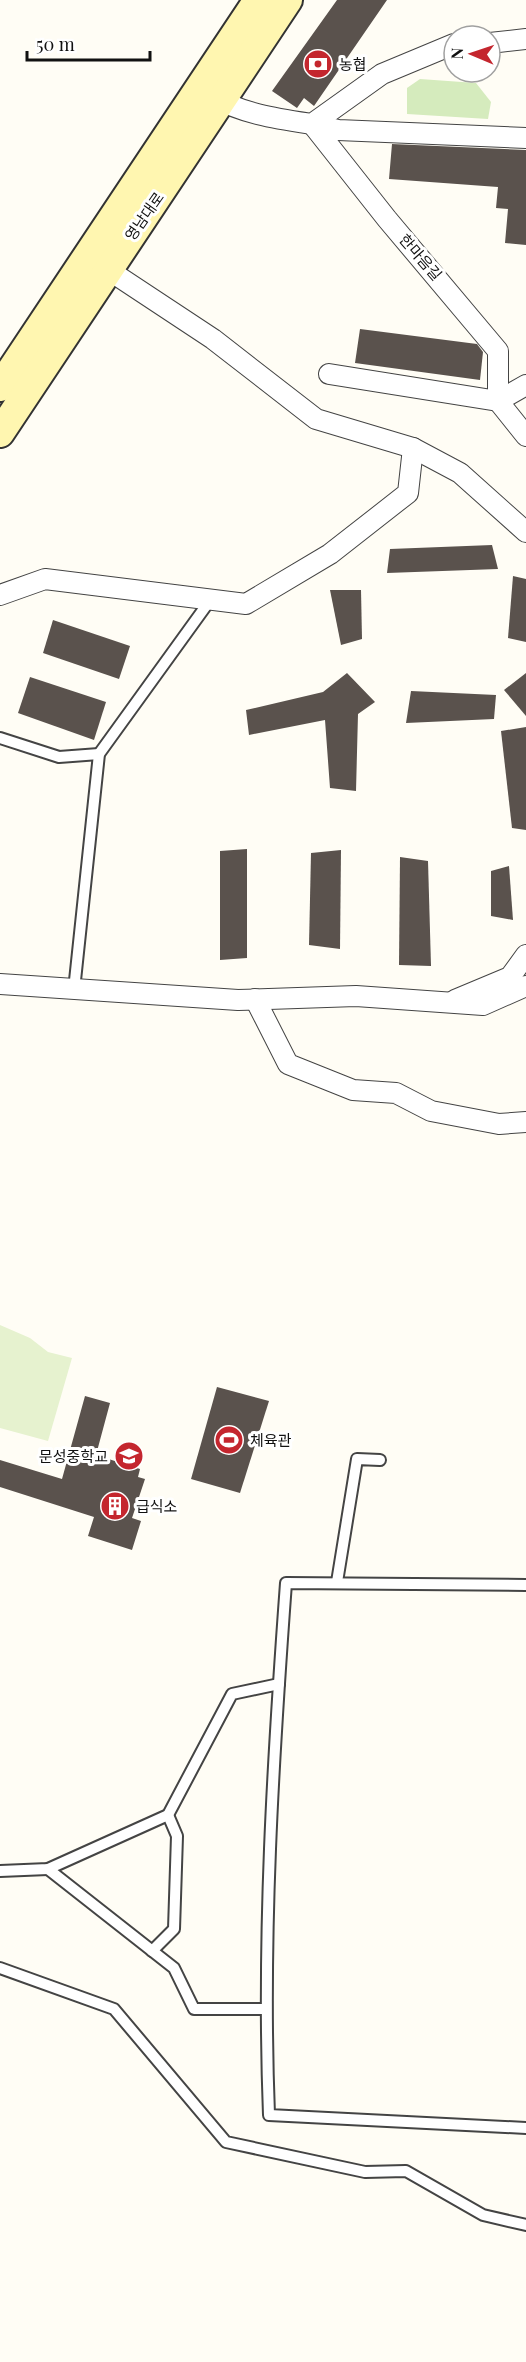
<svg xmlns="http://www.w3.org/2000/svg" width="526" height="2362" font-family="'Playfair Display','Noto Sans KR',serif">
  <rect width="100%" height="100%" fill="#fffdf5"/>
  <polygon fill="#d5ebbd" points="420,79 476,83 491,102 488,119 407,114 407,88"/>
  <polygon fill="#e6f2cf" points="0,1325 30,1338 48,1352 72,1358 48,1441 0,1428"/>
  <g fill="#5a524d">
    <polygon points="337,0 387,0 314,106 304,98 297,108 272,91"/>
    <polygon points="392,144 526,150 526,245 505,243 508,209 496,208 498,187 389,179"/>
    <polygon points="360,329 477,344 483,352 480,380 355,363"/>
    <polygon points="492,545 498,569 387,573 390,549"/>
    <polygon points="513,576 526,579 526,642 508,638"/>
    <polygon points="330,590 361,590 362,639 341,645"/>
    <polygon points="53,620 130,646 119,679 43,653"/>
    <polygon points="347,673 375,702 358,714 356,791 330,788 325,720 249,735 246,710 323,692"/>
    <polygon points="526,673 526,716 504,690"/>
    <polygon points="30,677 106,702 94,740 18,713"/>
    <polygon points="411,691 496,695 494,719 406,723"/>
    <polygon points="526,727 526,830 512,828 501,731"/>
    <polygon points="247,849 247,958 220,960 220,851"/>
    <polygon points="341,850 340,949 309,945 311,853"/>
    <polygon points="400,857 428,861 431,966 399,965"/>
    <polygon points="509,866 513,920 491,916 491,871"/>
    <polygon points="217,1387 269,1401 240,1493 191,1479"/>
    <polygon points="85,1396 110,1403 96,1455 140,1469 138,1477 145,1479 132,1518 141,1521 132,1550 88,1536 94,1517 0,1487 0,1460 62,1479"/>
  </g>
  <g fill="none" stroke-linecap="round" stroke-linejoin="round">
    <g stroke="#444" stroke-width="14">
      <g id="service">
        <polyline points="0,738 59,757 99,754"/>
        <polyline points="74,990 99,754 211,599"/>
        <polyline points="337,1582 357,1459 380,1460"/>
        <path d="M 526,1585 L 286,1583 C 273,1760 262,1938 269,2115 L 526,2128"/>
        <polyline points="48,1869 174,1968 194,2009 265,2009"/>
        <polyline points="0,1871 48,1869 168,1815 232,1694 279,1684"/>
        <polyline points="152,1951 174,1929 177,1836 168,1815"/>
        <polyline points="0,1968 114,2009 226,2142 365,2172 406,2171 483,2215 526,2225"/>
      </g>
    </g>
    <g stroke="#444" stroke-width="22">
      <g id="minor">
        <polyline points="490,43 526,39"/>
        <path d="M 212,96 C 242,114 279,119 312,124 L 382,74 L 454,44"/>
        <polyline points="312,124 387,219 498,351 498,401 526,436"/>
        <polyline points="312,124 338,130 526,138"/>
        <polyline points="98,263 213,339 316,419 413,448 460,473 526,532"/>
        <polyline points="329,374 498,401 526,385"/>
        <polyline points="0,595 45,579 246,604 330,554 408,493 413,448"/>
        <polyline points="0,984 238,1000 356,996 483,1005 526,986"/>
        <polyline points="255,999 288,1064 353,1090 396,1093 431,1111 499,1124 526,1122"/>
        <polyline points="455,1000 510,977 526,955"/>
      </g>
    </g>
    <g stroke="#333" stroke-width="32">
      <g id="secondary">
        <polyline points="0,387 258,0"/>
        <polyline points="0,433 288,0"/>
      </g>
    </g>
    <use href="#service" stroke="#fff" stroke-width="10"/>
    <use href="#minor" stroke="#fff" stroke-width="20"/>
    <use href="#secondary" stroke="#fff6b0" stroke-width="28"/>
  </g>
  <defs>
    <g id="bank-disc" transform="scale(1.5)"><circle r="9.5" fill="#c4262e" stroke="#fff"/><path d="M-6-4H6V4H-6ZM0-2.3a2.3 2.3 0 1 0 0 4.6a2.3 2.3 0 1 0 0-4.6Z" fill="#fff"/></g>
    <g id="stadium-disc" transform="scale(1.5)"><circle r="9.5" fill="#c4262e" stroke="#fff"/><path d="M0-5a6.5 5 0 1 0 0 10a6.5 5 0 1 0 0-10ZM-3.5-1.8h7v3.6h-7Z" fill="#fff"/></g>
    <g id="school-disc" transform="scale(1.5)"><circle r="9.5" fill="#c4262e" stroke="#fff"/><path d="M0-5L7-2L0 1L-7-2ZM-4 1L0 2.5L4 1V4Q0 6-4 4Z" fill="#fff"/></g>
    <g id="building-disc" transform="scale(1.5)"><circle r="9.5" fill="#c4262e" stroke="#fff"/><path d="M-4-6H4V6H1V3H-1V6H-4ZM-2.5-4.3h1.7v1.8h-1.7ZM.8-4.3h1.7v1.8H.8ZM-2.5-1h1.7V.8h-1.7ZM.8-1h1.7V.8H.8Z" fill="#fff"/></g>
  </defs>
  <g fill-rule="evenodd">
    <use href="#bank-disc" x="318" y="64"/>
    <use href="#stadium-disc" x="229" y="1440"/>
    <use href="#school-disc" x="129" y="1456"/>
    <use href="#building-disc" x="115" y="1506"/>
  </g>
  <g text-anchor="middle" dominant-baseline="central" stroke-width="6" stroke-linejoin="round" paint-order="stroke">
    <g font-size="15" fill="#111" stroke="#fff" text-anchor="start">
      <text x="339" y="64">농협</text>
      <text x="250" y="1440">체육관</text>
      <text x="108" y="1456" text-anchor="end">문성중학교</text>
      <text x="136" y="1506">급식소</text>
    </g>
    <g font-size="15" fill="#111" stroke="#fff">
      <text transform="translate(144 216) rotate(-55)">영남대로</text>
      <text transform="translate(421 257) rotate(49)">한마음길</text>
    </g>
  </g>
  <g transform="translate(472 54) rotate(272)"><circle r="28" fill="#ffffff" stroke="#a0a0a0" stroke-width="1.5"/>
  <path d="M0-4.5L10 22L0 15L-10 22Z" fill="#c4262e"/>
  <text y="-9" font-size="16" font-weight="bold" text-anchor="middle" fill="#111111">N</text>
  </g>
  <path d="M27 51v9h123v-9" fill="none" stroke="#111111" stroke-width="3"/>
  <text x="36" y="51" font-size="18" fill="#111111" stroke="#ffffff" stroke-width="4.5" paint-order="stroke">50 m</text>
</svg>
